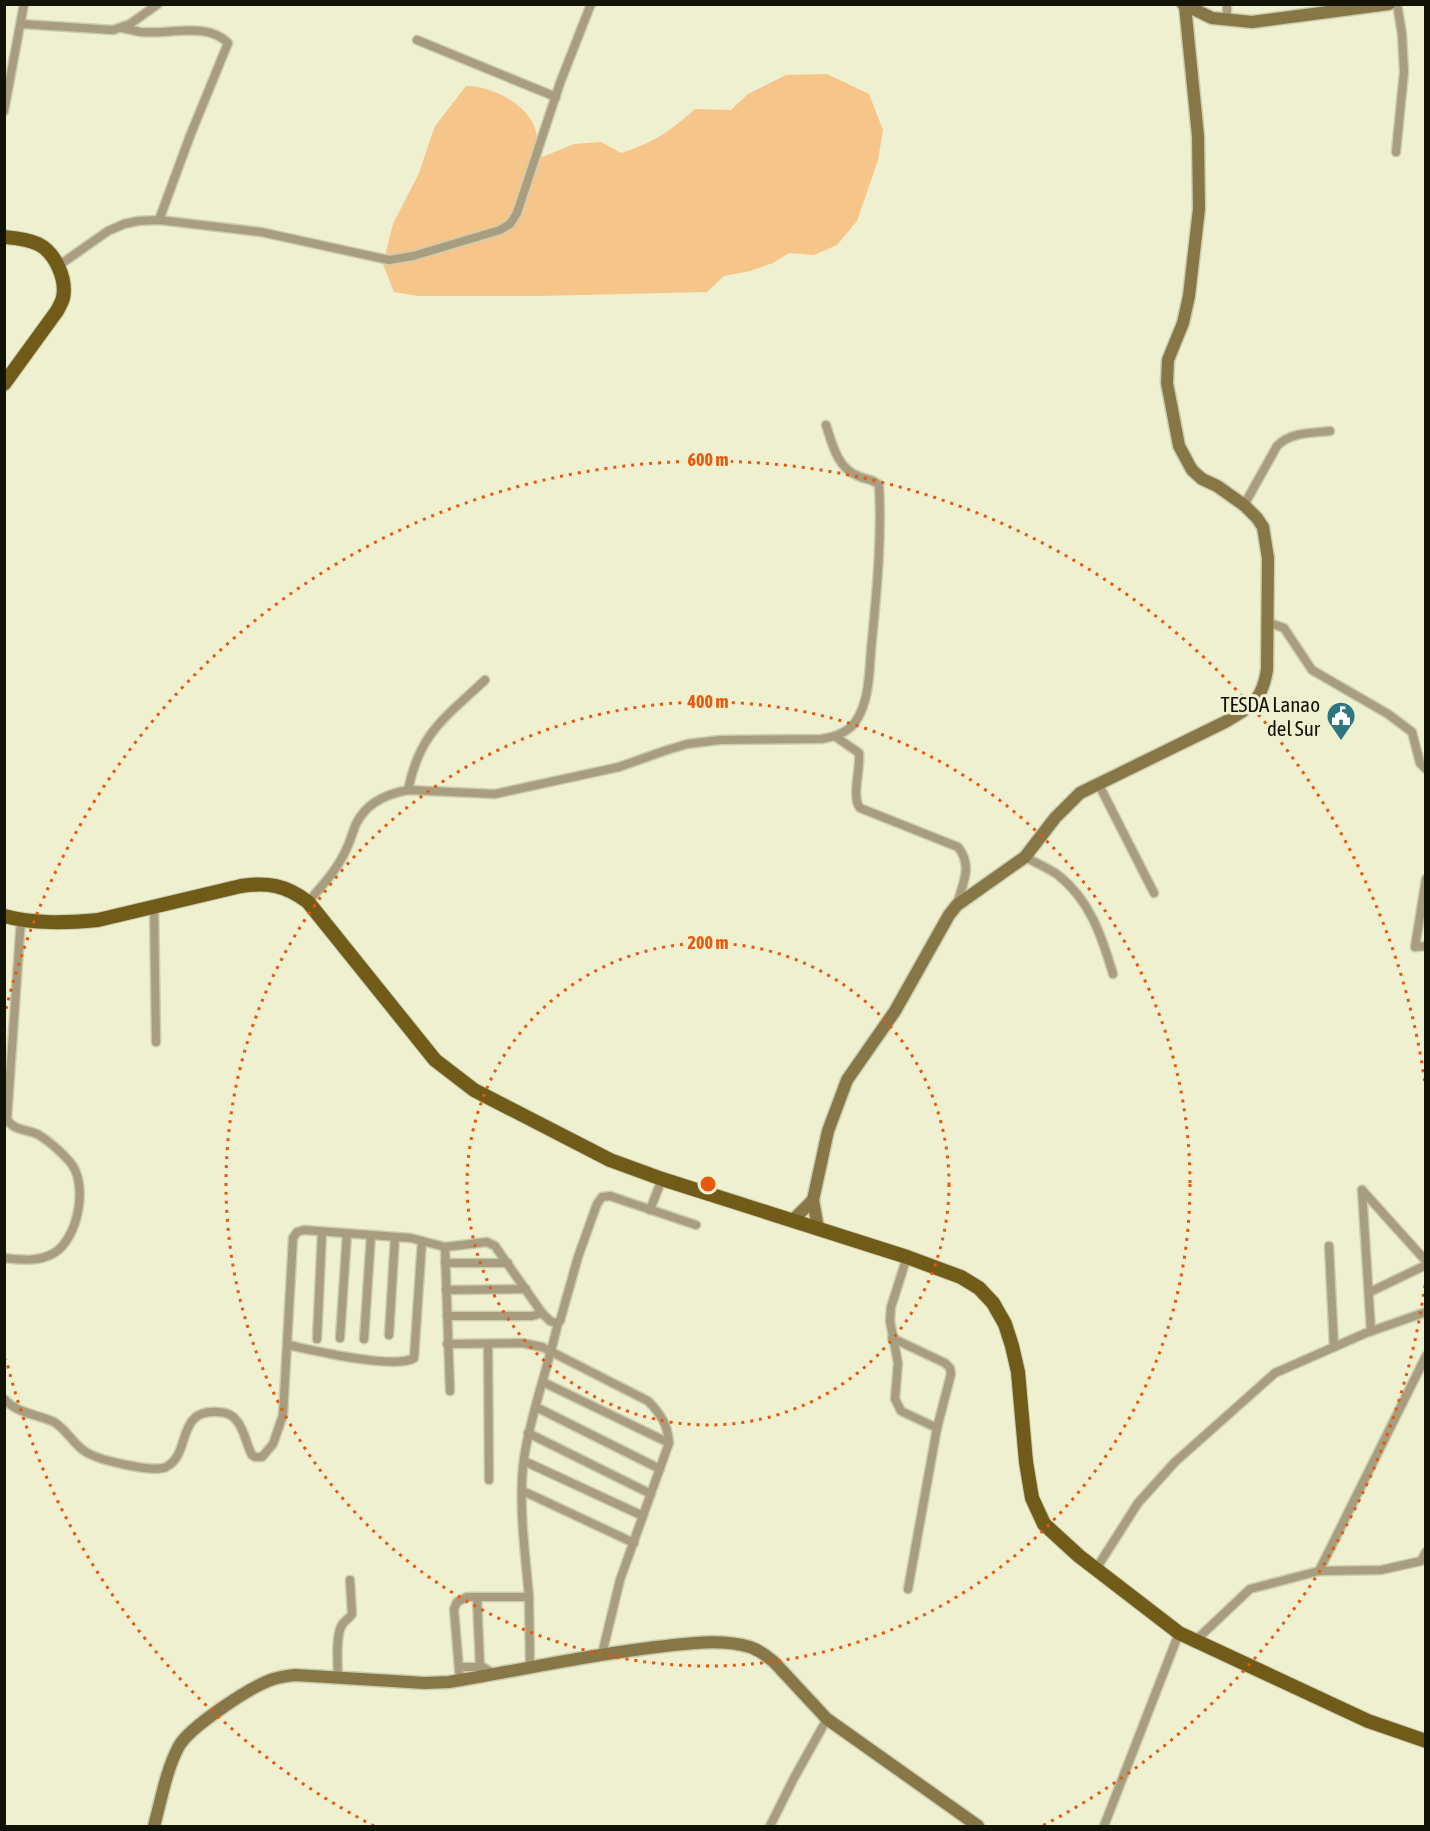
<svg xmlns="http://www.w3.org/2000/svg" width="1430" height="1831" font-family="'Asap Condensed',sans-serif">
  <rect width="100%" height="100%" fill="#eef0cf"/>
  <path fill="#f6c589" d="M 827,74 L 869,94 L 883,130 L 878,160 L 857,221 L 837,245 L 814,255 L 789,253 L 773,263 L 750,271 L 724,276 L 707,292 L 539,296 L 419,296 L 394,292 L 383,264 L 393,224 L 419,173 L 435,126 L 466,86 C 491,85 531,106 536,132 C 538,141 534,152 535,160 L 574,144 L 601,142 L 621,153 C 655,142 669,132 695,109 L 731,110 L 748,94 L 786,75 Z"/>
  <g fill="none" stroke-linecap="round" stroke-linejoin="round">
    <g stroke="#cbcdaf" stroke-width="11">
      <g id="street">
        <polyline points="1227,4 1227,20"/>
        <polyline points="22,24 113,30 130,24 158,4"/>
        <path d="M 122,28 C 128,29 134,31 141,32 C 168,35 207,21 228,43 L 190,136 L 159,220"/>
        <polyline points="417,40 556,97"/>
        <polyline points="4,111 24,4"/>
        <polyline points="1396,152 1404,72 1402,34 1397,4"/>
        <polyline points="58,266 108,231 124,224 138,221 159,220 261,232 389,260 413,256 500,230 510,224 517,213 560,83 591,4"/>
        <path d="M 1244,505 L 1277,446 C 1290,432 1312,433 1330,431"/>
        <polyline points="1267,622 1284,628 1312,670 1388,714 1412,732 1420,763 1426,769"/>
        <path d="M 836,737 L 859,753 C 861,768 851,797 860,808 L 958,847 C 973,866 963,883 957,904"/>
        <polyline points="1098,783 1154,893"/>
        <path d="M 408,790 C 420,732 445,718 485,680"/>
        <path d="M 1025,857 C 1036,863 1048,868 1058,875 C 1090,900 1102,937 1113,974"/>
        <polyline points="1426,879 1415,947 1426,946"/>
        <path d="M 308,902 C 321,887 335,872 344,854 C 349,845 352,834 356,824 C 366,803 386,794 408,790 L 495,794 L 619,767 L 664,751 L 687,744 L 720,740 L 821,739 C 835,737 848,733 856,721 C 871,699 869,665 872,640 C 877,589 882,536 879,485 C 872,478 866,480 858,476 C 837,468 832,443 826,425"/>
        <polyline points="154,906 156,1042"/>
        <polyline points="1362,1190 1371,1331"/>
        <polyline points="1362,1190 1426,1261"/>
        <polyline points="650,1210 662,1179"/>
        <polyline points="1329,1246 1334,1347"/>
        <polyline points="445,1247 450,1391"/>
        <polyline points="907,1257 891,1307 890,1321 898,1363 895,1399 901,1411 937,1428 908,1589"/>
        <path d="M 4,1258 C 21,1260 39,1262 54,1253 C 78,1239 89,1184 70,1162 C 62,1153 50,1142 39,1135 C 28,1129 13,1131 7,1119 L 21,919"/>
        <polyline points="445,1263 508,1263"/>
        <polyline points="446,1290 526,1289"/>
        <polyline points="1370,1292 1426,1265"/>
        <polyline points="447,1316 532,1316 542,1313"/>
        <polyline points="389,1335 395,1237"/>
        <polyline points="340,1338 347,1234"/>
        <polyline points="892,1338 945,1363 950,1368 951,1374 937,1428"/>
        <polyline points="317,1339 322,1232"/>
        <polyline points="364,1339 371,1235"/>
        <path d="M 447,1344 L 522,1343 L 542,1347 L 648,1401 C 660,1413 668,1425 669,1443 L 620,1580 L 602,1654"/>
        <polyline points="488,1344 489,1480"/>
        <path d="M 288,1345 C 312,1350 395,1370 414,1358 L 422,1241"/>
        <polyline points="543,1382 669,1443"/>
        <path d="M 4,1399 C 18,1414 37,1414 54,1422 C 66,1429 72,1442 83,1450 C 95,1460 153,1473 166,1467 C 192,1454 175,1409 218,1412 C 226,1412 232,1414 237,1421 C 245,1431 246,1444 252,1455 L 255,1457 L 262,1457 L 273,1444 L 283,1415 L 293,1238 L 297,1232 L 304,1230 L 411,1238 L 445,1247 L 487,1242 L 495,1246 L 542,1313 L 550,1321 L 556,1323 L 560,1321 L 578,1257 L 597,1204 L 602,1197 L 610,1196 L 696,1225"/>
        <polyline points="536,1407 660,1469"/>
        <polyline points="528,1433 651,1494"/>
        <polyline points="524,1461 643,1516"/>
        <polyline points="523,1491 634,1543"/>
        <polyline points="1096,1569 1138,1503 1175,1462 1275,1373 1366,1333 1426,1312"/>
        <polyline points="1319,1571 1426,1356"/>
        <polyline points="477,1597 480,1667"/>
        <path d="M 529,1597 C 525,1551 518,1503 524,1458 C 531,1412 548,1368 558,1323"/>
        <polyline points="1195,1641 1250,1589 1319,1571 1381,1570 1421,1561 1426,1552"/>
        <polyline points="459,1667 483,1667 494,1674"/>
        <path d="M 338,1678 C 338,1664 335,1636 342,1625 C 345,1620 349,1619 352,1614 L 350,1580"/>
        <polyline points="460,1681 454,1609 457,1602 467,1597 529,1597 530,1667"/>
        <polyline points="770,1826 794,1778 827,1719"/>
        <polyline points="1104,1826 1179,1633"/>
      </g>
    </g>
    <g stroke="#cbcdaf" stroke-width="15">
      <g id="secondary">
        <polyline points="1183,4 1212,18 1252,22 1389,4"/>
        <polyline points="793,1220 813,1200"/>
        <path d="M 818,1228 L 813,1200 L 828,1131 L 847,1080 L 895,1011 L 949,915 L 957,905 L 1025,857 L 1055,818 L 1080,793 L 1225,722 C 1251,707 1262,701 1267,670 L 1268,558 L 1263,527 L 1257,518 L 1244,505 L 1217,486 L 1202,479 L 1192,470 L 1179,446 L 1167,383 L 1168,360 L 1183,323 L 1189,296 L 1199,209 L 1198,136 L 1185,6"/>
        <path d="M 154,1826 C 161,1801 166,1770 179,1746 C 190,1727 246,1690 268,1681 C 277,1677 286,1676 295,1675 L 425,1683 L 449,1682 C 516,1671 582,1656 649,1648 C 681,1644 719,1638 750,1647 C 759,1650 767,1656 774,1662 L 827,1719 L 978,1826"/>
      </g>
    </g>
    <g stroke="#cbcdaf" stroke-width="16">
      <g id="primary">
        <path d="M 4,237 C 15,238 28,239 38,244 C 55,252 67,279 63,298 C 62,302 59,307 57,311 L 4,384"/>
        <path d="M 4,916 C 35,924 66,923 98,920 L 241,886 C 267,882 286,885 308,902 L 435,1060 L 474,1090 L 610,1160 L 662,1179 L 907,1257 L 961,1277 L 979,1288 L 993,1303 L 1005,1324 L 1012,1346 L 1018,1372 L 1026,1462 L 1032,1498 L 1044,1524 L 1079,1556 L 1179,1633 L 1368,1721 L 1426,1741"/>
      </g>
    </g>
    <use href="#street" stroke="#a89d7e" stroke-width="8"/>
    <use href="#secondary" stroke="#877747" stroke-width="12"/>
    <use href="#primary" stroke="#705b18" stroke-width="14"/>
  </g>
  <g fill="none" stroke="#e8590c" stroke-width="3" stroke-dasharray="3 6">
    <circle cx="708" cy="1184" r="241"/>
    <circle cx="708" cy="1184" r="482"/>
    <path d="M1425 1285A724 724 0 0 1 1042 1826M374 1826A724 724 0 0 1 6 1359M6 1009A724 724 0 0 1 1425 1083"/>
  </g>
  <defs>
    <g id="civic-pin" transform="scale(1.5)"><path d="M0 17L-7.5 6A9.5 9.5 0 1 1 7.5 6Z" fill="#2f7780" stroke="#eef0cf"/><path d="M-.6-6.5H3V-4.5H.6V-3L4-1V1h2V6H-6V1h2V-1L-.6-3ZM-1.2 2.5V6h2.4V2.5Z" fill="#fff"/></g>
  </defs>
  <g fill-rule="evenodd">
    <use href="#civic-pin" x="1341" y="716"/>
  </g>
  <g text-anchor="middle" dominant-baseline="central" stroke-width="6" stroke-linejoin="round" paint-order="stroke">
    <g font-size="21" fill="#121307" stroke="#eef0cf" text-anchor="end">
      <text x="1320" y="704">TESDA Lanao<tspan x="1320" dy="24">del Sur</tspan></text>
    </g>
  </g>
  <circle cx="708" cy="1184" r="9" fill="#e8590c" stroke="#eef0cf" stroke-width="3"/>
  <g font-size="18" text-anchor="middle" font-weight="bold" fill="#e8590c" stroke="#eef0cf" stroke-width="6" stroke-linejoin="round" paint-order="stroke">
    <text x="708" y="466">600 m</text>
    <text x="708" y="708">400 m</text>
    <text x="708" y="949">200 m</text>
  </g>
  <rect width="1430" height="1831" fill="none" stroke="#121307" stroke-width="12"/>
</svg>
